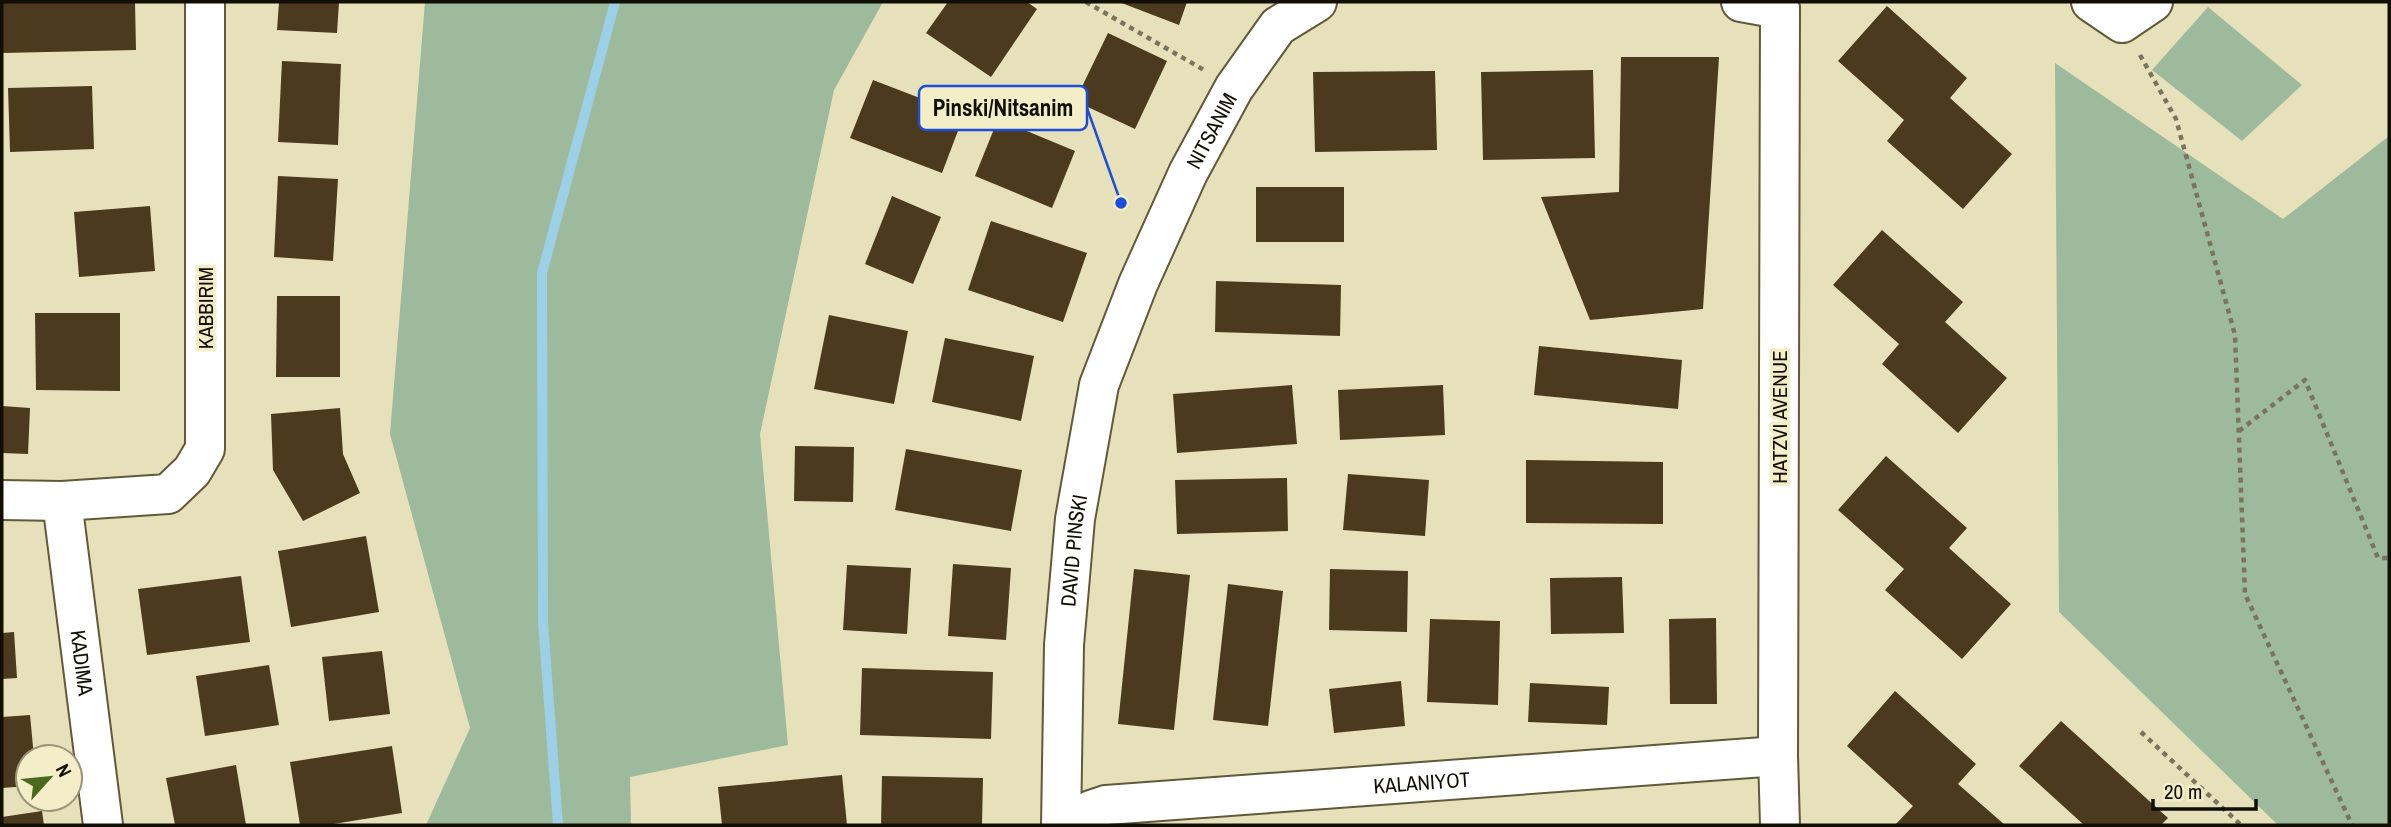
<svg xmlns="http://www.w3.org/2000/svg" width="2391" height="827" font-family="'Archivo Narrow',sans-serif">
  <rect width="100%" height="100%" fill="#e6e0bb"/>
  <g fill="#9eba9c">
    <polygon points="425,2 883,2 834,90 760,434 788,745 630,777 631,825 426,825 470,728 390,434"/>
    <polygon points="2208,7 2302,85 2242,141 2152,70"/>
    <polygon points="2055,63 2283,219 2389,136 2389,825 2278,825 2059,612"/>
  </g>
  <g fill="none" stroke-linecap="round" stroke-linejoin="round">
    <polyline stroke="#9cd0e6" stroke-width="10" points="558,825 543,622 542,273 615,2"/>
  </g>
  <g fill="#4c3a1e">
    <polygon points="2,2 135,2 136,50 2,53"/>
    <polygon points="279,2 339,2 337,33 277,30"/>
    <polygon points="948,2 1027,2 1037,9 991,77 926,33"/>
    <polygon points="1119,2 1187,2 1179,25"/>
    <polygon points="1887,6 1967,78 1950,98 2012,154 1963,209 1887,141 1904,120 1838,61"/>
    <polygon points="1108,33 1167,61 1135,129 1075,101"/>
    <polygon points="1621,57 1719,57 1703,309 1590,320 1541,197 1619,192"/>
    <polygon points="282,61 341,64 338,145 278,142"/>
    <polygon points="1593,70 1595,158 1483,160 1481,72"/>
    <polygon points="1435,71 1437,150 1315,152 1313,72"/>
    <polygon points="873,80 964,115 942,173 850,138"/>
    <polygon points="92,86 94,149 10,152 8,88"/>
    <polygon points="998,119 1075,151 1052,208 975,176"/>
    <polygon points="278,176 338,179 333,261 274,257"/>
    <rect x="1256" y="187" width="88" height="55"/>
    <polygon points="892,196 941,217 913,284 865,264"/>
    <polygon points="150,206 155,271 79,277 74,212"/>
    <polygon points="991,221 1087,253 1063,322 968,290"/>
    <polygon points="1882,230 1963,302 1945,322 2007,378 1958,433 1882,364 1899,344 1833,285"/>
    <polygon points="1216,281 1341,285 1340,336 1215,332"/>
    <polygon points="277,296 340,296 340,377 276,377"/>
    <polygon points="35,313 120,313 120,391 36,390"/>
    <polygon points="829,315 908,331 894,404 814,389"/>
    <polygon points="945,338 1034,356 1021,421 932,402"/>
    <polygon points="1539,346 1682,360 1678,409 1534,395"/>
    <polygon points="1292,385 1297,444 1177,453 1173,394"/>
    <polygon points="1443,385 1445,435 1340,440 1338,390"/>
    <polygon points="2,406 30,408 28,454 2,453"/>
    <polygon points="340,408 343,454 360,493 303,521 273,470 271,414"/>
    <polygon points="795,446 854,447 853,502 794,501"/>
    <polygon points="906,449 1022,470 1011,531 895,510"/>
    <polygon points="1886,456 1967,528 1949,548 2011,604 1962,659 1885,590 1904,569 1838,510"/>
    <polygon points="1526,460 1663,462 1663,524 1526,523"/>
    <polygon points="1348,474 1429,480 1425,536 1343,530"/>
    <polygon points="1287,478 1288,531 1177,534 1175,480"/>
    <polygon points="366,536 379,612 291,627 278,551"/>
    <polygon points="953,564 1011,568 1006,640 948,636"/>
    <polygon points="847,565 911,568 907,634 843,630"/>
    <polygon points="1134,569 1190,575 1174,730 1118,724"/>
    <polygon points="1330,569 1408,571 1407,632 1329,630"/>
    <polygon points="241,576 250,642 147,655 138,589"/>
    <polygon points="1622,577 1624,633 1551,634 1550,578"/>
    <polygon points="1228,584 1283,591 1268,726 1213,720"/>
    <polygon points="1716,618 1717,704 1670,704 1669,619"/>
    <polygon points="1430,619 1500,621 1498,705 1427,702"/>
    <polygon points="14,632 17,678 2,679 2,633"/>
    <polygon points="382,651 390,714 329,721 322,657"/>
    <polygon points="269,665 279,725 205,736 196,676"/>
    <polygon points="862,668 993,672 991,739 860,735"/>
    <polygon points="1401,681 1405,726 1334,733 1329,689"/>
    <polygon points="1530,683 1609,687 1607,725 1528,722"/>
    <polygon points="1895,691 1976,764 1958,784 2005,825 1895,825 1913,806 1847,746"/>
    <polygon points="30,715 34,757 28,757 28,786 2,788 2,717"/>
    <polygon points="2061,721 2168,818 2161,825 2084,825 2019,766"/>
    <polygon points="392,746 402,813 327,825 300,825 290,762"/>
    <polygon points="236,765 246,825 175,825 166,778"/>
    <polygon points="842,775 847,825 722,825 718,787"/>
    <polygon points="882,776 983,778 982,825 881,825"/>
    <polygon points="42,811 44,825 2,825 2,817"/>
  </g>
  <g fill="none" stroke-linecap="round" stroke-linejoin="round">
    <g stroke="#605a3a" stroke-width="42">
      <g id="street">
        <polyline points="1741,2 1780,9"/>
        <polyline points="2091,2 2122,23 2153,2"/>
        <polyline points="1780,9 1778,756 1780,825"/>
        <path id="s1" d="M 1061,825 L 1064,645 L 1075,519 L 1099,385 L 1138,284 L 1188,173 L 1234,88 L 1278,26 L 1317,2"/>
        <path id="s2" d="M 1069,825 L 1091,810 L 1106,805 L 1778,756"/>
      </g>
    </g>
    <g stroke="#605a3a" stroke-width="42">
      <g id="secondary">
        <polyline points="2,500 62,501 168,494 192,471 205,449 205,2"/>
        <path id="s3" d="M 62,501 L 103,825"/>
      </g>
    </g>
    <g stroke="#78745d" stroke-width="4.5" stroke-dasharray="5 5" stroke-linecap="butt">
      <polyline points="1086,2 1204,70"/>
      <polyline points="2140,55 2176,119 2235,335 2245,594 2352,825"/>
      <polyline points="2239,431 2305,380 2378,558 2389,558"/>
      <polyline points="2141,732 2241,825"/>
    </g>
    <use href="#street" stroke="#fff" stroke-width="38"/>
    <use href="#secondary" stroke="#fff" stroke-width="38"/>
  </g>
  <g text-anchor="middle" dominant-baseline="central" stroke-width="7" stroke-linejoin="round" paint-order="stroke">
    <g font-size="21" fill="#110f04" stroke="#f3edc8">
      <text stroke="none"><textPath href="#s1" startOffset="721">NITSANIM</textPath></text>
      <text transform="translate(205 308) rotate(-90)">KABBIRIM</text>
      <text transform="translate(1779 417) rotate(-90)">HATZVI AVENUE</text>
      <text stroke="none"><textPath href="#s1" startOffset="275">DAVID PINSKI</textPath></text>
      <text stroke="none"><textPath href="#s3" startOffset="163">KADIMA</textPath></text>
      <text stroke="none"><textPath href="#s2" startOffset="359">KALANIYOT</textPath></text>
    </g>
  </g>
  <path fill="none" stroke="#1d4ed8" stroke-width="2.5" d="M1121 203L1087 108"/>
  <circle fill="#1d4ed8" stroke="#f3edc8" stroke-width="2.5" cx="1121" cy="203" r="7"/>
  <rect fill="#f3edc8" stroke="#1d4ed8" stroke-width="2.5" x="919" y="86" width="168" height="44" rx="7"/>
  <g font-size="23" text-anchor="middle" font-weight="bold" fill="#110f04">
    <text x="1003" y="116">Pinski/Nitsanim</text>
  </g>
  <rect width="2391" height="827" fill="none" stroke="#110f04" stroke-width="7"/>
  <g transform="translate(49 778) rotate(63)"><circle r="33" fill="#f3edc8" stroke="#99947a" stroke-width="2"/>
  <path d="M0-5L12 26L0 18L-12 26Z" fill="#4b691d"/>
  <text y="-10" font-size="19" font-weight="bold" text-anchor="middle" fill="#110f04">N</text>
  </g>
  <path d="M2153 799v10h103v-10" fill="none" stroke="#110f04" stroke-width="3.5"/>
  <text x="2164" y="799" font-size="21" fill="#110f04" stroke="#f3edc8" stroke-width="5" paint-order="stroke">20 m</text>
</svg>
